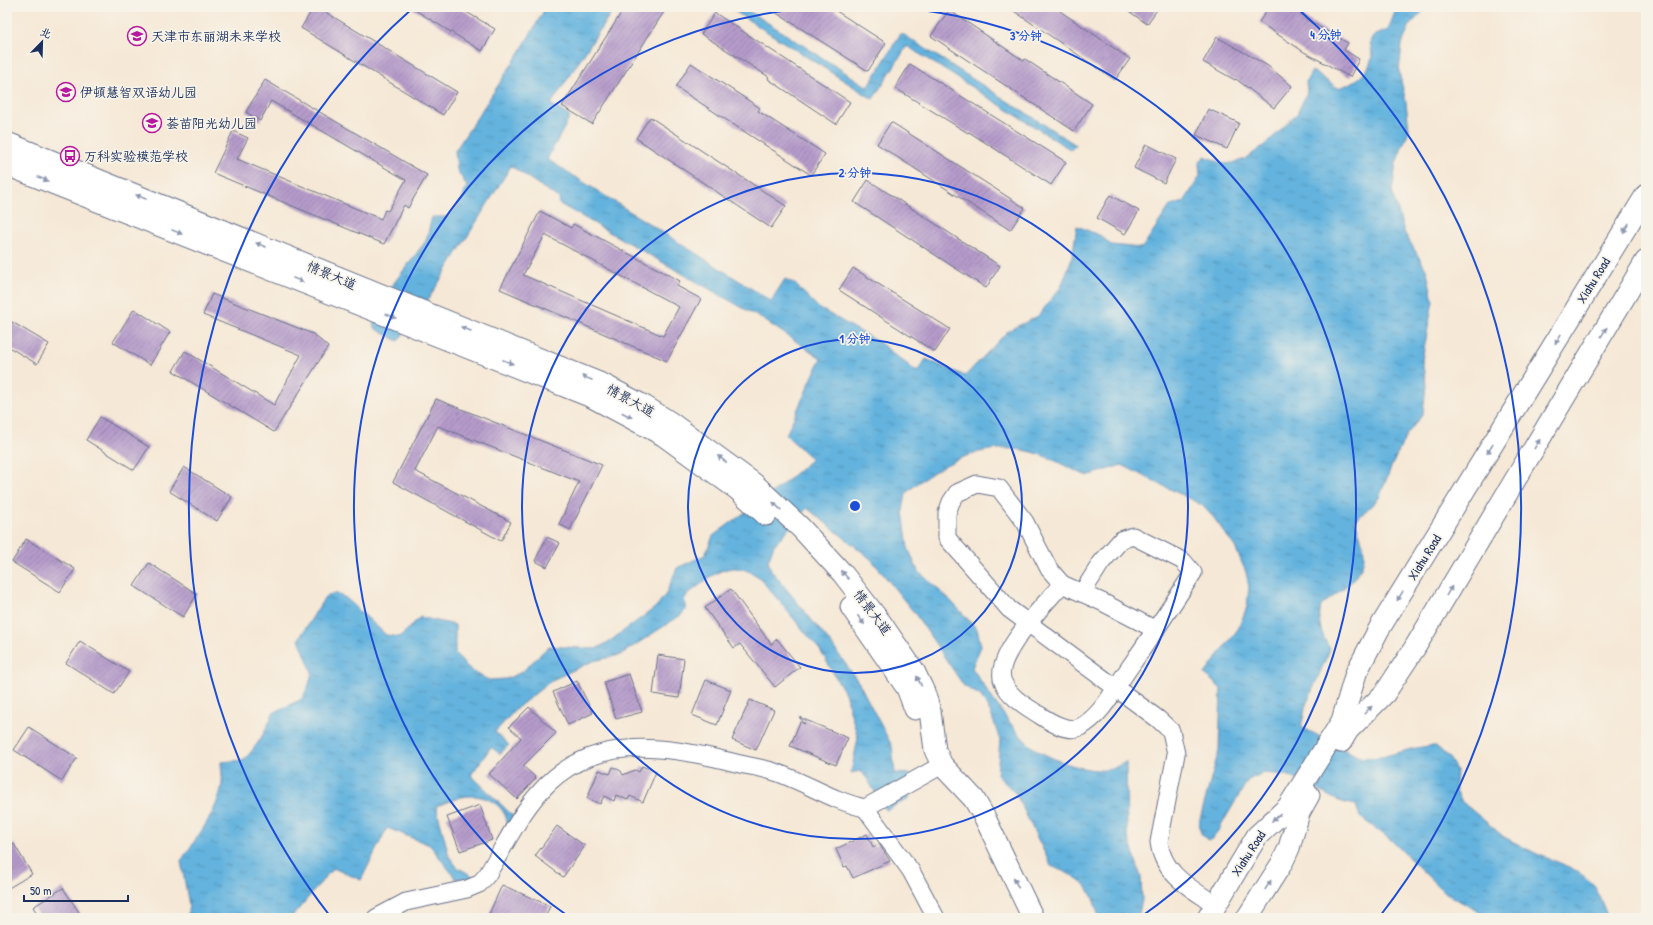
<svg xmlns="http://www.w3.org/2000/svg" width="1653" height="925" font-family="'Patrick Hand','LXGW WenKai TC',sans-serif">
  <defs>
    <pattern id="water-ripples" width="26" height="14" patternUnits="userSpaceOnUse"><rect width="26" height="14" fill="#64b3de"/><path d="M2 4q2-2 4 0t4 0M15 11q2-2 4 0t4 0" fill="none" stroke="#5292b7"/></pattern>
    <pattern id="building-hatch" width="6" height="6" patternUnits="userSpaceOnUse"><rect width="6" height="6" fill="#b59bca"/><path d="M-1 1l2-2M0 6l6-6M5 7l2-2" fill="none" stroke="#927fa7"/></pattern>
  </defs>
  <rect width="100%" height="100%" fill="#f7f3e8"/>
  <filter id="ink" filterUnits="userSpaceOnUse"><feTurbulence type="fractalNoise" baseFrequency=".025" numOctaves="2"/><feDisplacementMap in="SourceGraphic" scale="8" xChannelSelector="R" yChannelSelector="G"/><feConvolveMatrix kernelMatrix="1 2 1 2 8 2 1 2 1" color-interpolation-filters="sRGB"/></filter>
  <filter id="wash" filterUnits="userSpaceOnUse"><feTurbulence type="fractalNoise" baseFrequency=".012" numOctaves="4" result="noise"/><feDisplacementMap in="SourceGraphic" scale="16" xChannelSelector="R" yChannelSelector="G"/><feGaussianBlur stdDeviation="0.9" result="paint"/><feColorMatrix in="noise" values="0 0 0 0 0 0 0 0 0 0 0 0 0 0 0 0 0 1.4 0 .05"/><feComposite in="paint" operator="in"/></filter>
  <g filter="url(#wash)">
    <rect width="100%" height="100%" fill="#f6e8d6"/>
    <g fill="url(#water-ripples)" stroke="#40719e">
      <path d="M 546,7 L 615,7 L 551,104 L 570,117 L 547,159 L 771,301 L 785,279 L 795,284 L 819,308 L 880,343 L 917,372 L 926,359 L 965,376 L 1008,331 L 1038,316 L 1061,287 L 1072,258 L 1077,226 L 1101,236 L 1111,245 L 1142,248 L 1170,206 L 1184,202 L 1200,176 L 1199,163 L 1205,156 L 1224,164 L 1233,163 L 1245,159 L 1266,144 L 1297,114 L 1307,92 L 1306,82 L 1312,71 L 1338,88 C 1352,84 1367,76 1371,61 C 1373,55 1371,47 1370,41 L 1375,35 L 1388,30 L 1397,7 L 1427,7 L 1410,25 L 1402,44 L 1399,72 L 1406,102 L 1409,130 L 1396,163 L 1392,192 L 1404,232 L 1427,271 L 1433,301 L 1422,360 L 1426,385 L 1423,414 L 1407,434 L 1392,465 L 1379,498 L 1355,521 C 1358,531 1364,544 1364,554 C 1365,576 1336,594 1321,606 C 1317,623 1321,634 1330,649 L 1306,705 L 1301,727 C 1311,731 1358,758 1364,758 C 1389,759 1412,745 1436,746 L 1449,758 L 1456,770 L 1455,787 L 1461,801 L 1504,837 L 1537,854 L 1570,867 L 1585,877 L 1595,886 L 1608,918 L 1492,918 L 1446,894 L 1391,840 L 1360,817 L 1356,805 L 1341,802 L 1287,775 L 1263,773 L 1248,780 L 1213,839 L 1208,840 C 1199,834 1199,829 1200,819 L 1219,750 L 1221,689 L 1205,674 L 1238,629 L 1247,607 L 1249,587 L 1246,572 L 1235,547 L 1214,518 L 1202,505 L 1122,465 L 1087,476 C 1070,469 1045,454 1028,451 C 983,441 939,464 906,493 L 903,511 L 908,548 L 918,571 L 951,601 L 977,629 L 981,646 L 972,668 C 987,690 1012,730 1031,746 C 1048,759 1085,772 1106,770 C 1113,769 1120,765 1126,762 L 1127,834 L 1141,876 L 1142,900 L 1138,918 L 1099,918 C 1090,883 1084,880 1051,866 L 1016,794 L 997,775 L 1000,740 L 991,714 L 981,696 L 964,686 L 916,615 L 871,559 L 807,508 L 774,545 L 768,561 L 771,570 L 832,645 L 859,683 L 892,746 L 895,773 L 909,774 L 909,799 L 886,810 L 866,777 L 860,771 L 851,773 L 858,738 L 845,693 L 820,650 L 759,577 C 728,556 712,576 687,595 L 684,600 L 686,609 L 681,615 L 620,655 L 593,661 L 552,680 L 517,708 L 495,732 L 509,745 L 500,754 L 491,747 L 471,775 L 514,817 L 507,830 C 510,810 491,796 472,796 C 461,795 447,803 436,806 L 449,856 L 457,867 L 476,878 L 456,879 L 430,845 L 387,828 L 361,880 L 333,868 L 291,918 L 187,918 L 189,905 L 181,861 C 196,838 218,812 222,784 C 223,777 221,769 221,762 L 244,760 C 257,746 266,732 273,713 L 302,699 L 309,685 L 312,672 L 299,639 L 325,597 L 335,593 L 346,598 L 386,635 L 400,637 L 420,617 L 455,625 L 455,653 L 464,664 L 476,674 L 489,680 L 506,679 L 522,672 L 549,646 L 596,649 L 610,641 L 656,607 L 666,594 L 677,568 L 705,555 L 713,536 L 782,485 L 812,459 L 786,435 L 821,358 L 764,320 L 558,203 L 560,199 L 511,166 L 428,300 L 398,341 L 376,329 L 373,325 L 394,283 L 426,241 L 432,217 L 448,217 L 461,202 L 467,186 L 457,170 L 455,151 L 520,52 Z"/>
      <polygon points="728,7 743,7 868,87 901,33 1076,145 1071,150 907,46 873,99"/>
    </g>
    <g id="blocks">
      <g fill="url(#building-hatch)" fill-rule="evenodd">
        <polygon points="314,7 317,7 457,92 443,115 301,28"/>
        <polygon points="410,7 458,7 495,29 482,51"/>
        <polygon points="625,7 667,7 592,124 562,106"/>
        <polygon points="767,7 830,7 886,43 868,71"/>
        <polygon points="1008,7 1054,7 1130,59 1115,80"/>
        <polygon points="1123,7 1159,7 1147,24"/>
        <polygon points="1269,7 1289,7 1305,17 1304,18 1348,43 1344,50 1359,59 1350,77 1304,52 1259,22"/>
        <polygon points="949,10 1024,61 1025,59 1092,104 1074,131 931,36"/>
        <polygon points="715,13 850,102 836,124 768,79 769,77 701,34"/>
        <polygon points="1217,37 1268,66 1292,86 1274,108 1236,79 1235,80 1203,62"/>
        <polygon points="691,63 760,108 758,111 825,154 811,175 676,87"/>
        <polygon points="910,64 1066,162 1051,185 969,132 968,133 895,88"/>
        <polygon points="265,80 427,175 408,208 404,205 384,244 213,173 233,131 248,138 237,159 381,219 385,210 388,211 406,180 271,101 260,121 246,112"/>
        <polygon points="1208,109 1239,123 1227,149 1196,135"/>
        <polygon points="650,117 786,206 771,228 636,138"/>
        <polygon points="891,122 1025,208 1010,230 877,144"/>
        <polygon points="1146,144 1176,159 1164,183 1134,168"/>
        <polygon points="868,180 1000,266 986,288 854,202"/>
        <polygon points="1110,195 1139,211 1125,234 1097,218"/>
        <path d="M 540,211 L 571,228 L 573,224 L 680,281 L 677,286 L 701,299 L 667,361 L 500,289 ZM 545,235 L 679,307 L 663,336 L 523,275 Z"/>
        <polygon points="853,268 950,329 935,352 839,290"/>
        <polygon points="212,294 313,334 328,347 274,432 173,371 185,351 274,405 301,355 203,315"/>
        <polygon points="134,309 170,332 150,365 113,342"/>
        <polygon points="12,322 49,344 37,364 7,346 7,330"/>
        <polygon points="436,399 602,465 570,530 559,524 579,482 438,426 415,471 511,522 501,541 393,482"/>
        <polygon points="100,417 149,447 134,470 86,440"/>
        <polygon points="184,467 232,497 217,521 169,491"/>
        <polygon points="547,537 560,543 547,567 535,561"/>
        <polygon points="26,539 75,569 60,592 12,562"/>
        <polygon points="149,563 197,594 183,617 134,586"/>
        <polygon points="731,589 771,644 777,639 800,667 775,687 740,644 734,648 705,608"/>
        <polygon points="80,641 129,672 114,694 66,663"/>
        <polygon points="658,655 684,659 679,698 653,694"/>
        <polygon points="629,674 642,712 616,719 604,682"/>
        <polygon points="706,680 731,690 717,725 692,715"/>
        <polygon points="577,681 593,713 568,725 553,692"/>
        <polygon points="750,700 774,710 756,750 732,740"/>
        <polygon points="529,707 556,733 523,766 536,778 517,799 489,774 521,738 509,727"/>
        <polygon points="799,717 848,738 836,765 790,746 800,722 805,724"/>
        <polygon points="29,727 77,758 62,781 14,750"/>
        <polygon points="642,766 656,772 643,802 630,796 628,800 616,795 614,801 604,796 600,804 587,798 599,770 610,774 613,767 621,771 623,775 635,770 639,772"/>
        <polygon points="480,805 492,840 460,851 447,817"/>
        <polygon points="557,826 585,846 563,877 535,856"/>
        <polygon points="867,834 873,847 879,844 890,861 853,878 847,866 844,867 836,849"/>
        <polygon points="14,844 32,874 7,889 7,848"/>
        <polygon points="502,885 550,906 545,918 499,918 489,914"/>
        <polygon points="63,888 83,918 40,918 33,907"/>
      </g>
    </g>
  </g>
  <g filter="url(#ink)">
    <use href="#blocks" fill-opacity="0" stroke="#687088" stroke-width="1"/>
    <g fill="none" stroke-linecap="round" stroke-linejoin="round">
      <g stroke="#687088" stroke-width="19">
        <g id="minor">
          <path d="M 1062,584 C 1046,603 992,657 1003,682 C 1010,698 1026,706 1041,716 C 1050,722 1069,733 1080,727 C 1100,717 1113,692 1125,674 C 1148,641 1171,607 1193,573 L 1183,561 L 1133,536 L 1121,540 L 1101,563 L 1082,593"/>
          <path d="M 1156,630 L 1102,602 L 1062,584 L 1049,569 L 1025,522 L 999,488 L 977,484 L 957,493 L 951,502 L 947,513 L 947,538 L 1009,609 L 1158,719 L 1171,731 L 1176,754 L 1159,842 C 1163,875 1191,888 1216,905"/>
          <polyline points="865,808 911,871 936,918"/>
          <path d="M 376,918 L 406,902 L 467,889 L 479,884 L 487,875 C 504,847 518,817 539,793 C 590,734 660,745 728,761 C 742,765 758,767 772,771 C 804,781 832,801 865,808 L 942,765"/>
        </g>
      </g>
      <g stroke="#687088" stroke-width="23">
        <g id="tertiary">
          <polyline points="7,143 604,385 644,406 671,423 753,483 801,528 843,574 881,623 914,671 924,692 930,711 935,750 942,765 974,799 985,818 1033,918"/>
          <polyline points="7,165 592,397 663,435 737,489 766,515"/>
          <polyline points="851,607 907,688 915,709"/>
          <polyline points="1341,742 1348,730 1385,693 1414,649 1646,261"/>
          <polyline points="1208,918 1257,836 1288,807 1342,721 1356,673 1379,629 1646,195"/>
          <polyline points="1247,918 1282,863 1289,848 1299,813 1309,795"/>
        </g>
      </g>
      <use href="#minor" stroke="#fff" stroke-width="17"/>
      <use href="#tertiary" stroke="#fff" stroke-width="21"/>
    </g>
    <defs><path id="oneway-solid" d="M-6-.8H1V-3.2L6.5 0L1 3.2V.8H-6Z"/></defs>
    <g fill="#8d97ae">
      <use href="#oneway-solid" transform="translate(43 179) rotate(22)"/>
      <use href="#oneway-solid" transform="translate(141 197) rotate(-158)"/>
      <use href="#oneway-solid" transform="translate(1626 228) rotate(122)"/>
      <use href="#oneway-solid" transform="translate(177 232) rotate(22)"/>
      <use href="#oneway-solid" transform="translate(261 245) rotate(-158)"/>
      <use href="#oneway-solid" transform="translate(298 280) rotate(22)"/>
      <use href="#oneway-solid" transform="translate(391 316) rotate(22)"/>
      <use href="#oneway-solid" transform="translate(466 329) rotate(-158)"/>
      <use href="#oneway-solid" transform="translate(1604 332) rotate(-59)"/>
      <use href="#oneway-solid" transform="translate(1558 339) rotate(122)"/>
      <use href="#oneway-solid" transform="translate(508 362) rotate(21)"/>
      <use href="#oneway-solid" transform="translate(587 378) rotate(-158)"/>
      <use href="#oneway-solid" transform="translate(627 415) rotate(27)"/>
      <use href="#oneway-solid" transform="translate(1537 444) rotate(-59)"/>
      <use href="#oneway-solid" transform="translate(1490 449) rotate(122)"/>
      <use href="#oneway-solid" transform="translate(722 459) rotate(-143)"/>
      <use href="#oneway-solid" transform="translate(777 506) rotate(-137)"/>
      <use href="#oneway-solid" transform="translate(845 575) rotate(-130)"/>
      <use href="#oneway-solid" transform="translate(1449 591) rotate(-59)"/>
      <use href="#oneway-solid" transform="translate(1400 596) rotate(122)"/>
      <use href="#oneway-solid" transform="translate(861 620) rotate(53)"/>
      <use href="#oneway-solid" transform="translate(919 681) rotate(-116)"/>
      <use href="#oneway-solid" transform="translate(1368 710) rotate(-45)"/>
      <use href="#oneway-solid" transform="translate(1276 818) rotate(141)"/>
      <use href="#oneway-solid" transform="translate(1016 883) rotate(-116)"/>
      <use href="#oneway-solid" transform="translate(1268 885) rotate(-58)"/>
    </g>
  </g>
  <g fill="none" stroke="#1d4ed8" stroke-width="2">
    <circle cx="855" cy="506" r="167"/>
    <circle cx="855" cy="506" r="333"/>
    <path d="M568 916A500 500 0 0 1 820 7M890 7A500 500 0 0 1 1142 916"/>
    <path d="M330 916A666 666 0 0 1 414 7M1296 7A666 666 0 0 1 1380 916"/>
  </g>
  <defs>
    <g id="school-ring" transform="scale(1)"><circle r="9.5" fill="#f7f3e8" stroke="#b5179e" stroke-width="1.5"/><path d="M0-5L7-2L0 1L-7-2ZM-4 1L0 2.5L4 1V4Q0 6-4 4Z" fill="#b5179e"/></g>
    <g id="bus-ring" transform="scale(1)"><circle r="9.5" fill="#f7f3e8" stroke="#b5179e" stroke-width="1.5"/><path d="M-5-6H5V4H4V6H2V4H-2V6H-4V4H-5ZM-3.5-4V0h7V-4ZM-3.5 1.2v1.5H-2V1.2ZM2 1.2v1.5H3.5V1.2Z" fill="#b5179e"/></g>
  </defs>
  <g fill-rule="evenodd">
    <use href="#school-ring" x="137" y="36"/>
    <use href="#school-ring" x="66" y="92"/>
    <use href="#school-ring" x="152" y="123"/>
    <use href="#bus-ring" x="70" y="156"/>
  </g>
  <g text-anchor="middle" dominant-baseline="central" stroke-width="3.5" stroke-linejoin="round" paint-order="stroke">
    <g font-size="13" fill="#1b2f5e" stroke="#f7f3e8" text-anchor="start">
      <text x="151" y="36">天津市东丽湖未来学校</text>
      <text x="80" y="92">伊顿慧智双语幼儿园</text>
      <text x="166" y="123">荟苗阳光幼儿园</text>
      <text x="84" y="156">万科实验模范学校</text>
    </g>
    <g font-size="13" fill="#1b2f5e" stroke="#f7f3e8">
      <text transform="translate(332 275) rotate(23)">情景大道</text>
      <text transform="translate(1593 280) rotate(-58)">Xiahu Road</text>
      <text transform="translate(631 400) rotate(29)">情景大道</text>
      <text transform="translate(1424 557) rotate(-58)">Xiahu Road</text>
      <text transform="translate(873 612) rotate(53)">情景大道</text>
      <text transform="translate(1248 853) rotate(-57)">Xiahu Road</text>
    </g>
  </g>
  <circle cx="855" cy="506" r="6" fill="#1d4ed8" stroke="#f7f3e8" stroke-width="2"/>
  <g font-size="12" text-anchor="middle" font-weight="bold" fill="#1d4ed8" stroke="#f7f3e8" stroke-width="3.5" stroke-linejoin="round" paint-order="stroke">
    <text x="1326" y="39">4 分钟</text>
    <text x="1026" y="40">3 分钟</text>
    <text x="855" y="177">2 分钟</text>
    <text x="855" y="343">1 分钟</text>
  </g>
  <rect width="1653" height="925" fill="none" stroke="#f7f3e8" stroke-width="24"/>
  <g transform="translate(42 42) rotate(23)" stroke="#f7f3e8" stroke-width="3" paint-order="stroke">
  <path d="M0-3L7 15L0 10L-7 15Z" fill="#1b2f5e"/>
  <text y="-6" font-size="11" font-weight="bold" text-anchor="middle" fill="#1b2f5e">北</text>
  </g>
  <path d="M24 895v6h104v-6" fill="none" stroke="#1b2f5e" stroke-width="2"/>
  <text x="30" y="895" font-size="12" fill="#1b2f5e" stroke="#f7f3e8" stroke-width="3" paint-order="stroke">50 m</text>
</svg>
